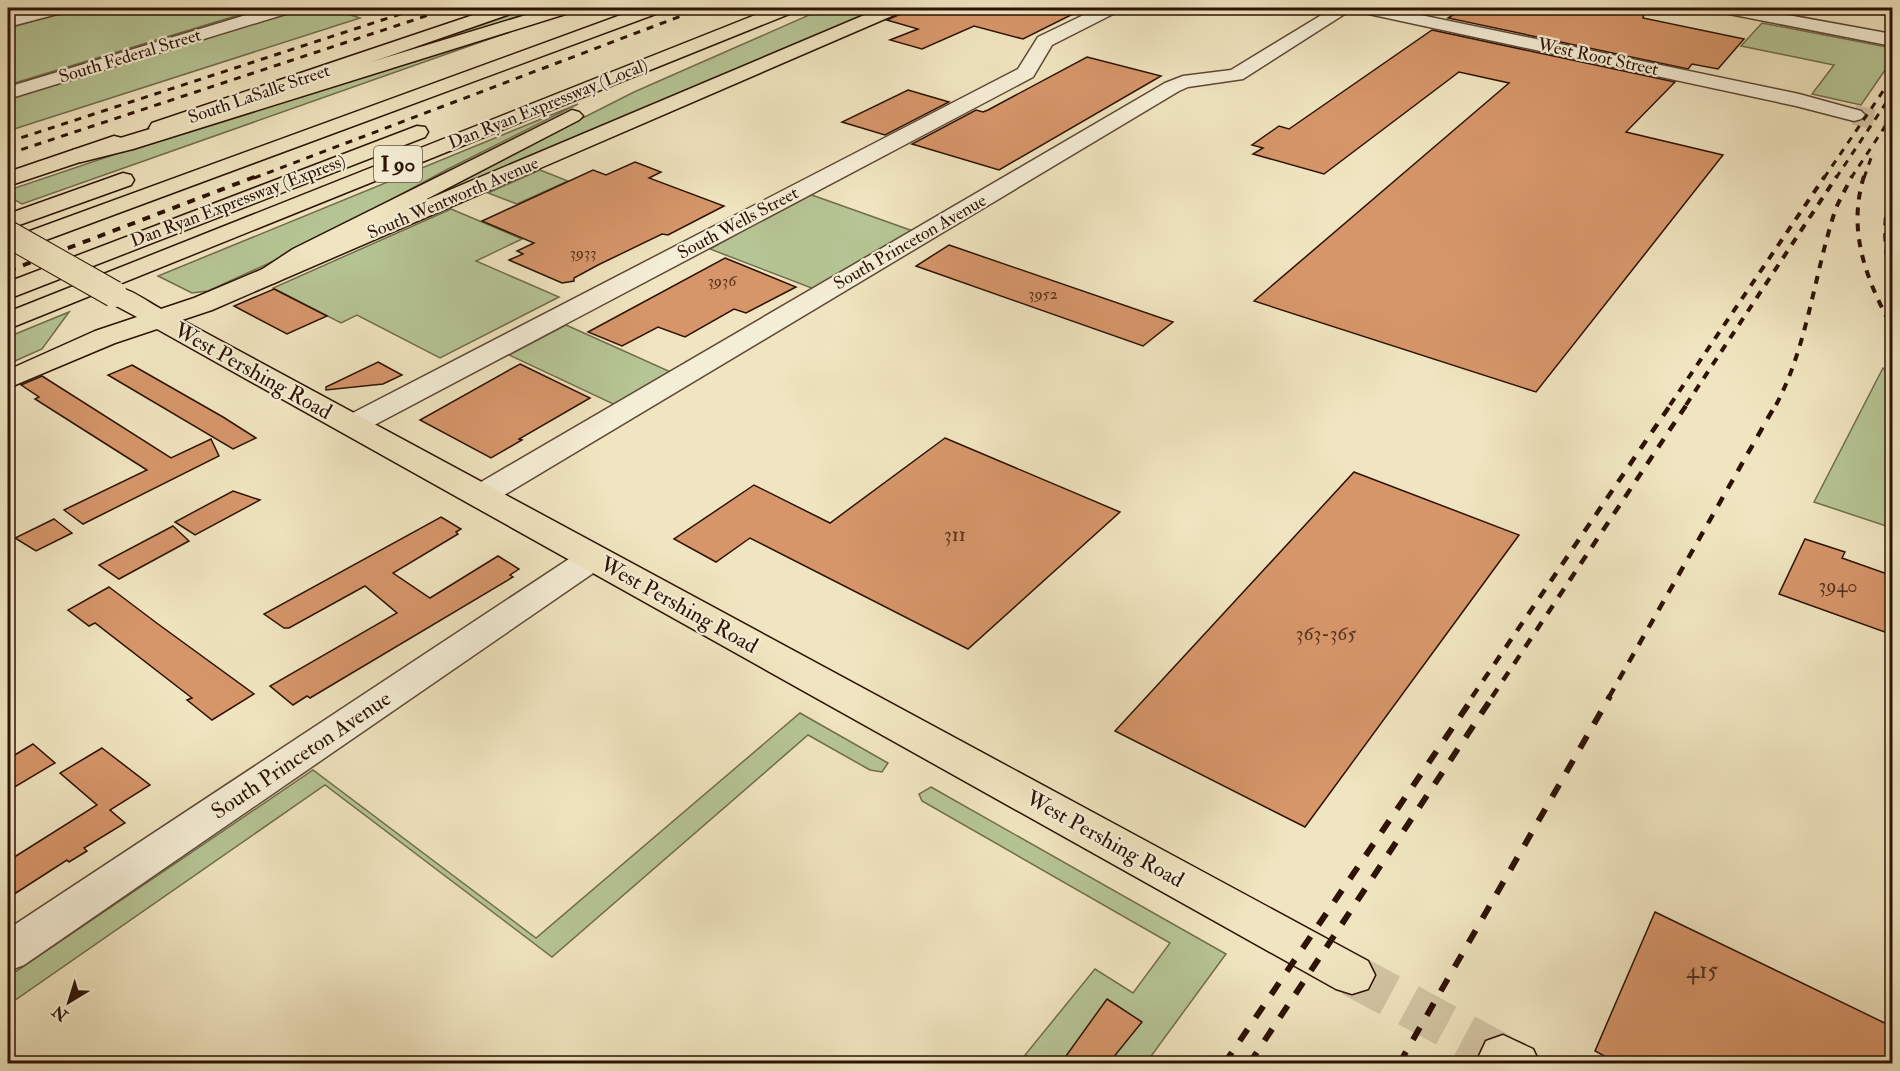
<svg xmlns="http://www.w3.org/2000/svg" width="1900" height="1071" font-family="'IM FELL Double Pica',serif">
  <rect width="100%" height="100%" fill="#f0e5c0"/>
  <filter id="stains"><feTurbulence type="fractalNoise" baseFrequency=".00333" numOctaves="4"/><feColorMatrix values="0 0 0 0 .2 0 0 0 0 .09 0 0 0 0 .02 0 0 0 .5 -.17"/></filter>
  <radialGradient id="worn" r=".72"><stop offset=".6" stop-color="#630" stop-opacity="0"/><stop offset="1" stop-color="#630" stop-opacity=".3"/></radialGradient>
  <g fill="#b6c595" stroke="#726c4d" stroke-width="1.5">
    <polygon points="81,8 262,8 8,85 8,28"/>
    <polygon points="304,8 329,8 360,18 8,131 8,97"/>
    <polygon points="522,8 549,8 236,105"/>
    <polygon points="825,8 882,8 415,207 411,205 634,92"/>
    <polygon points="1762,23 1892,48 1892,60 1861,105 1812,94 1834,65 1741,46"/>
    <polygon points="504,30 509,32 22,204 8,196 12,189 178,133"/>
    <polygon points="578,104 448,169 300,249 208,291 192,293 158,276"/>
    <polygon points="540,170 568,181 517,204 488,193"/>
    <polygon points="809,194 913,231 814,289 710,249"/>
    <polygon points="451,209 522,239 476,261 559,297 440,358 357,315 341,323 273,288"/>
    <polygon points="69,312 42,349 8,364 8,337"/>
    <polygon points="566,325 682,377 626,410 509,355"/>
    <polygon points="1883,368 1892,377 1892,528 1814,502"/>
    <polygon points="800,713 888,763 882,772 870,770 808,735 552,957 325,785 8,1005 8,977 313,770 536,938"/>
    <polygon points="931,787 1226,954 1146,1063 1036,1063 1025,1055 1095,969 1133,993 1170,943 922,801 919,794"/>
  </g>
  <g fill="#d6966a" stroke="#2d1205" stroke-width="1.5">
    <polygon points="914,8 1085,8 1023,39 974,26 922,49 890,40 918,29 887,20"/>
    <polygon points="1464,8 1645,8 1643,18 1744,39 1718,69 1692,64 1688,69 1448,18"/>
    <polygon points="1432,30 1675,82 1626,132 1723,155 1536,392 1254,301 1509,83 1459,72 1324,174 1253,154 1263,148 1252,145 1279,126 1289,129"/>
    <polygon points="1087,57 1161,76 999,170 912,144 976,110 983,112 988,110"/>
    <polygon points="908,90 949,102 885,135 842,122"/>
    <polygon points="635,162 661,172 649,178 724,206 668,235 662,234 598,265 574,278 574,281 562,283 509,260 523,254 517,251 534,243 482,221 593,170 606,175"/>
    <polygon points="949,245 1173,322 1143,346 916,266"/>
    <polygon points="725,258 796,287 746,313 734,309 685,337 658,327 622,346 588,332"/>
    <polygon points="274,289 327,316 287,334 234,306"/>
    <polygon points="378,362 402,375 383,384 326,390 326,387"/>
    <polygon points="520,364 590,398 519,439 522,440 491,458 420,420"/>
    <polygon points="132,365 223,417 256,438 233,449 108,375"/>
    <polygon points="42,376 171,458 211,439 219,456 83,524 64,510 147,470 35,399 39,397 21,385"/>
    <polygon points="945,438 1120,512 968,649 750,538 716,562 674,539 754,485 830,523"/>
    <polygon points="1354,472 1519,535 1305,827 1115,731"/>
    <polygon points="233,491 260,500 195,535 175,522"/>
    <polygon points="441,517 461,529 456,532 458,534 393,573 430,598 498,556 519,569 510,575 513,577 310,698 307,696 293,705 270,686 397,613 365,586 289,628 284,628 264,614"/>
    <polygon points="54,519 72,533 36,551 15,538"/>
    <polygon points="173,526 189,541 119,579 99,565"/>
    <polygon points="1805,539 1845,552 1842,558 1893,576 1893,635 1779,594"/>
    <polygon points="109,587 158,624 254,694 212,720 187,700 192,698 95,623 89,626 68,610"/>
    <polygon points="33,744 55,763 8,791 8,759"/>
    <polygon points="102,748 150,785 110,810 125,823 84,848 87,851 69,862 67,860 8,898 8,861 97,805 60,773"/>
    <polygon points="1655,912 1893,1027 1893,1064 1619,1064 1595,1051"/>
    <polygon points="1107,999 1142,1022 1108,1064 1078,1064 1066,1056"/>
  </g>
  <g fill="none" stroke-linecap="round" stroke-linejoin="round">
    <polyline stroke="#d3c5a4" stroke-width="20" stroke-dasharray="20 10" stroke-linecap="butt" points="1854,115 1892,123"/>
    <polyline stroke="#d3c5a4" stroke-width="43" stroke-dasharray="43 21" stroke-linecap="butt" points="1352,975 1503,1056"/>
    <g stroke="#5e4734" stroke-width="3">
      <g id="minor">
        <polygon points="40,8 68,8 65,12 8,27 8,16"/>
        <polygon points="269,8 295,8 292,12 8,99 8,87"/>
        <polygon points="1098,8 1120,8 1117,12 1052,45 1033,77 363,431 352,434 341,431 337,425 341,419 1018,69 1038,37"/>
        <polygon points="1333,8 1354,8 1243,79 1188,87 1179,91 491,503 480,506 469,503 464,496 469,489 1165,83 1183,76 1231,70"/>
        <polygon points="1355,8 1387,8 1799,94 1861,111 1865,115 1861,119 1854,121 1796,106 1364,13"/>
        <polygon points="1715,8 1750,8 1892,34 1892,46 1724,13"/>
        <polygon points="593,547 605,551 610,558 605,565 24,965 8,971 8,929 581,551"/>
      </g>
    </g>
    <g stroke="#2d1205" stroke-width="3">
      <g id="major">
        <polygon points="494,8 519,8 516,12 168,133 152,133 149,128 152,123"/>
        <path d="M 881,8 L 904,8 L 901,12 L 212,310 L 182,320 L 1368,961 L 1375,975 L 1368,989 L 1352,994 L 1336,989 L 157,329 L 115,343 L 8,388 L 8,370 L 95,331 L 137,317 L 105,300 L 101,294 L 105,288 C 125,283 144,300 161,309 L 194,298 Z"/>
        <polygon points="114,136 122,138 125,143 122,148 8,186 8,172"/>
        <polygon points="1503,1035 1533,1049 1540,1064 1483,1064 1479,1056 1486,1041"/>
      </g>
    </g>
    <g stroke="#2d1205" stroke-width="3">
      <g id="highway">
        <polygon points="549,8 575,8 572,12 133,149 81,162 73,160 70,155 73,150 117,139"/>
        <polygon points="640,8 664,8 661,12 8,254 8,239"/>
        <polygon points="773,8 797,8 794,12 8,329 8,312"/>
        <path d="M 572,110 L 579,112 L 583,116 L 579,120 L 311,259 C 294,270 276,290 255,284 L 251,279 L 255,274 L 293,249 Z"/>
        <polygon points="417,126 425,127 428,132 425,137 8,299 8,282"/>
        <polygon points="123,173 131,175 134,180 131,185 8,229 8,214"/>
      </g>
    </g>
    <use href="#minor" fill="#f5eed6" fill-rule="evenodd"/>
    <use href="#major" fill="#f0e5c0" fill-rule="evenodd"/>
    <use href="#highway" fill="#f0e5c0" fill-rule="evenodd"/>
    <g stroke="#2d1205" stroke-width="3" stroke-dasharray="7 7" stroke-linecap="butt">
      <polyline points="8,142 419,8"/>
      <polyline points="8,154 450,8"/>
      <polyline points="254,178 702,8"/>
      <polyline points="1824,178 1892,78"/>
      <polyline points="1836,178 1892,94"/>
      <polyline points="1851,178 1892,116"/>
      <polyline points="1864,178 1872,155"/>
    </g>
    <g stroke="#2d1205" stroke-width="4" stroke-dasharray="8 8" stroke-linecap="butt">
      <path d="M 1864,176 C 1847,231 1866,279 1892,327"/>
      <path d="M 1892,186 C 1882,219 1884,250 1892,284"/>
      <polyline points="8,271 257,176"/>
      <polyline points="1670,405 1825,176"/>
      <polyline points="1686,405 1837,176"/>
      <path d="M 1776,405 C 1807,347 1814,277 1834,214 C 1838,201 1846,189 1852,176"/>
    </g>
    <g stroke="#2d1205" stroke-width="4.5" stroke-dasharray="10 10" stroke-linecap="butt">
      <polyline points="1472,697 1671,404"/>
      <polyline points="1492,697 1687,404"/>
      <polyline points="1609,697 1776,404"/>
    </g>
    <g stroke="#2d1205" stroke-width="6" stroke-dasharray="14 14" stroke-linecap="butt">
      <polyline points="1224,1064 1474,696"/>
      <polyline points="1249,1064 1493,696"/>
      <polyline points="1399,1064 1610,696"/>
    </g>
    <g stroke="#2d1205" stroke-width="28" stroke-linecap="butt">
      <polyline id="major-bridge" points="8,234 114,294"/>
    </g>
    <use href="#major-bridge" stroke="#f0e5c0" stroke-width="26"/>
  </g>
  <g text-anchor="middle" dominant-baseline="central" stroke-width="4.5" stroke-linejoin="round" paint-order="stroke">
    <g font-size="16" fill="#57331e">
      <text x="583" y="253">3933</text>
      <text x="722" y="281">3936</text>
      <text x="1043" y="294">3952</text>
    </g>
    <g font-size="18" fill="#2d1205" stroke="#f5eed6">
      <text transform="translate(130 56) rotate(-17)">South Federal Street</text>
      <text transform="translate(1598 57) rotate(12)">West Root Street</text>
      <text transform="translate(259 94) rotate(-19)">South LaSalle Street</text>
      <text transform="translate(548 104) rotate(-22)">Dan Ryan Expressway (Local)</text>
      <text transform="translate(453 198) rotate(-23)">South Wentworth Avenue</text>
      <text transform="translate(238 201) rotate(-21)">Dan Ryan Expressway (Express)</text>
      <text transform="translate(738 223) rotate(-28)">South Wells Street</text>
      <text transform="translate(910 242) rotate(-30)">South Princeton Avenue</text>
    </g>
    <g font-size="20" fill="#57331e">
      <text x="955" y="534">311</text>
      <text x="1838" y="585">3940</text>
      <text x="1326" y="633">363-365</text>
    </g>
    <rect fill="#f5eed6" stroke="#695444" stroke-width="1.5" x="374" y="146" width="48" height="36" rx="4.5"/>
    <g font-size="21" font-weight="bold" fill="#2d1205">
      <text x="398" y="164">I 90</text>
    </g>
    <g font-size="22" fill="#2d1205" stroke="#f5eed6">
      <text transform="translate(253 371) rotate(29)">West Pershing Road</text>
      <text transform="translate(679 605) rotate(29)">West Pershing Road</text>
      <text transform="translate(301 755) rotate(-34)">South Princeton Avenue</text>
      <text transform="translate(1105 839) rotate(29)">West Pershing Road</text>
    </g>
    <g font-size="24" fill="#57331e">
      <text x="1702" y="970">415</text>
    </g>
  </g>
  <rect width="1900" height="1071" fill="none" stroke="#f0e5c0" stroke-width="30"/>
  <rect x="9" y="9" width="1882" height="1053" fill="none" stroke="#2d1205" stroke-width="3"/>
  <rect x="15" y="15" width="1870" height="1041" fill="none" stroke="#2d1205" stroke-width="1.5"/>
  <g transform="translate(69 1002) rotate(218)" stroke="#f5eed6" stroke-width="4.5" paint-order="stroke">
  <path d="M0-4.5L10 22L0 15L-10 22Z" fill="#2d1205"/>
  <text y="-9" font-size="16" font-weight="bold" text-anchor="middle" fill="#2d1205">N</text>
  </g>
  <rect width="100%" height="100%" filter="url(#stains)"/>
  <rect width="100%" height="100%" fill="url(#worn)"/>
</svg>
